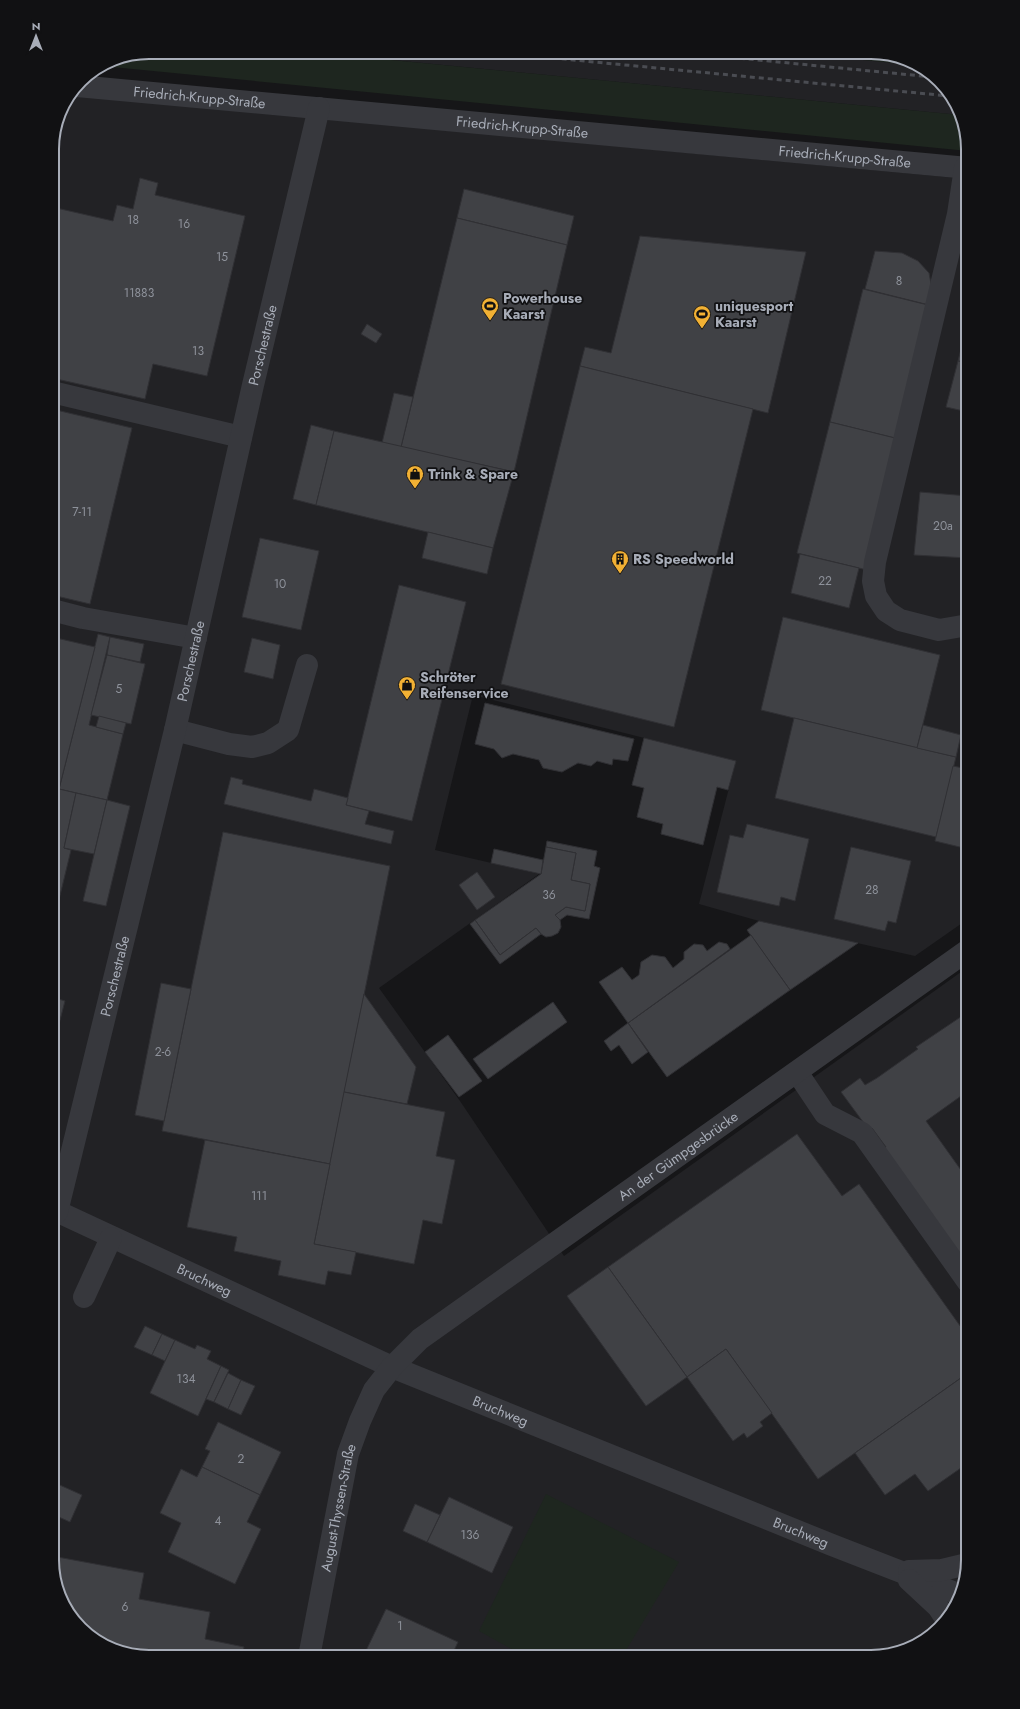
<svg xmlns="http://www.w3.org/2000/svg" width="1020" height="1709" font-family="Jost,sans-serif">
  <rect width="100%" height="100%" fill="#161618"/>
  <g fill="#222225">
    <polygon points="309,52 783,52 914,65 925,69 958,106 960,115"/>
    <polygon points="71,95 968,179 968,919 915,956 759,921 699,904 736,761 473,695 435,850 539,874 379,988 460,1101 564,1256 968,967 968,1560 952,1614 914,1647 871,1657 143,1657 62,1603 52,1560 52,143 59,112"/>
  </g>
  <g fill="#1e261f">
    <polygon points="149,52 309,52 960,115 968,151 102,66 112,59"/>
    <polygon points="783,52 877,52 914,65"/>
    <polygon points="546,1494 679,1562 622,1657 526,1657 479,1631"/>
  </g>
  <g fill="#404145" stroke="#303034">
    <polygon points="140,178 158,183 155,195 245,216 207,376 153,364 145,399 52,378 52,207 113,221 117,205 133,209"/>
    <polygon points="464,189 574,216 567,245 457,218"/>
    <polygon points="457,218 567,245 514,472 401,447"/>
    <polygon points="640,236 806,252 768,413 580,366 585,347 611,353"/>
    <polygon points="875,251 902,253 918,261 929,273 932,289 929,305 865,289"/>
    <polygon points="863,289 932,306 899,439 830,422"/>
    <polygon points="367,324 382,334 376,343 361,334"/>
    <polygon points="961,349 968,351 968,363 958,361"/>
    <polygon points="958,361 968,363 968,412 946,407"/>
    <polygon points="580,366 753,409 674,727 501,684"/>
    <polygon points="394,393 413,397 401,447 382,443"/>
    <polygon points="52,409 132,428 90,604 52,595"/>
    <polygon points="830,422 899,439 867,570 797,553"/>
    <polygon points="311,425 334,431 316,505 293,499"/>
    <polygon points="334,431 514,472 493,548 316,505"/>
    <polygon points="920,492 968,496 968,558 914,555"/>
    <polygon points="428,532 493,548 487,574 422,558"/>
    <polygon points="260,538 319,551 301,630 242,617"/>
    <polygon points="800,554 859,568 849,608 791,593"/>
    <polygon points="399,585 466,602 412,821 346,805"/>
    <polygon points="783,617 940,655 917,748 761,710"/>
    <polygon points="98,634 110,637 89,725 123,734 107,800 59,789"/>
    <polygon points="52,637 95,647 59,789 52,787"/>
    <polygon points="110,637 144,644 140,662 107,655"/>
    <polygon points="252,638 280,645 273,679 244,672"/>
    <polygon points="107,655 145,664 131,724 91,715"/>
    <polygon points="485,703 634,739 628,761 613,759 612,765 597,761 591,766 578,763 562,772 543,768 539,760 513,754 502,758 494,749 475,744"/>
    <polygon points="99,716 126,723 123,734 96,727"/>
    <polygon points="794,718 956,757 936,837 775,798"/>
    <polygon points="923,725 961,735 956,757 917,748"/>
    <polygon points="644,738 736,761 728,790 717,787 703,845 661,834 663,824 637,817 644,788 632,785"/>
    <polygon points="953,766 968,769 968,849 935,841"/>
    <polygon points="231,777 243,780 242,784 311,801 314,789 348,798 346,805 369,811 365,824 394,831 391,844 224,804"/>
    <polygon points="59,789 76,793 64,848 71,850 56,912 52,911 52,820"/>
    <polygon points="76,793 107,800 94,854 64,848"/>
    <polygon points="107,800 130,806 106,906 83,901"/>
    <polygon points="747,824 809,839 795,901 781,897 779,906 717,892 730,835 743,838"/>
    <polygon points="223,832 390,866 330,1164 162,1131"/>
    <polygon points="547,841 597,851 594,866 600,868 589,919 567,915 560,920 555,915 566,907 585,911 590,884 571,880 576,853 546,847"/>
    <polygon points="546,847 576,853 571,880 590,884 585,911 566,907 555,915 560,920 561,927 558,933 552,936 546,937 541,934 536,928 500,955 475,920 541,874"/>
    <polygon points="851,847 911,861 896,923 888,921 885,931 834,919"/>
    <polygon points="494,849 543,860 541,874 491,863"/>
    <polygon points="477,872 495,897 477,910 459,885"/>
    <polygon points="475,920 500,955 536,928 541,934 500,964 470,924"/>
    <polygon points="759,921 858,943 790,990 747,930"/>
    <polygon points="751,935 790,990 667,1077 628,1023"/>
    <polygon points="719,942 727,944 730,949 628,1023 599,982 622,967 632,980 639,975 641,962 652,955 665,957 673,968 684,959 684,952 694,944 703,945 707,951"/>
    <polygon points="161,983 191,989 164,1121 135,1115"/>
    <polygon points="364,994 416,1067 407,1104 344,1092"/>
    <polygon points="52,997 65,1001 52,1051"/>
    <polygon points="553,1002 567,1022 488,1079 473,1059"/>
    <polygon points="968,1012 968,1091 926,1121 968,1180 968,1270 882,1150 886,1147 872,1128 869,1130 841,1092 860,1078 865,1085 877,1078 918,1049 916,1047"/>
    <polygon points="628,1023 648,1052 632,1064 619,1045 611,1051 604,1041"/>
    <polygon points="448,1035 482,1081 459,1097 425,1052"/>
    <polygon points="344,1092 445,1112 436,1156 455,1160 442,1224 423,1220 414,1264 314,1244"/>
    <polygon points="797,1134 842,1196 859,1184 968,1337 968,1373 818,1479 726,1349 687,1377 608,1267"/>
    <polygon points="205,1140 330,1164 314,1244 356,1252 351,1275 328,1271 325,1285 278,1275 281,1261 234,1251 237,1237 187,1227"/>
    <polygon points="608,1267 687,1377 646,1406 567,1296"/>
    <polygon points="145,1326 162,1334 152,1355 134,1347"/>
    <polygon points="162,1334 175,1340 165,1361 152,1355"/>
    <polygon points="175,1340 195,1349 197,1345 211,1351 207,1359 221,1366 198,1416 150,1393"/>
    <polygon points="726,1349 772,1413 760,1422 763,1426 747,1438 744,1433 733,1441 687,1377"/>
    <polygon points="221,1366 229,1370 214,1402 206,1399"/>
    <polygon points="228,1373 241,1380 228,1409 214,1402"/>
    <polygon points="968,1373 968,1463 928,1491 915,1474 885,1495 855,1453"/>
    <polygon points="241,1380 255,1386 241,1415 228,1409"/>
    <polygon points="218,1422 281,1452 260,1495 202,1467 210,1451 205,1449"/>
    <polygon points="202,1467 260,1495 247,1522 261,1529 235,1584 168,1552 181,1523 160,1513 181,1469 197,1477"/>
    <polygon points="53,1482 82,1495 70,1522 52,1514"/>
    <polygon points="449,1497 513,1527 492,1573 427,1542"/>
    <polygon points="415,1504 440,1515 427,1542 403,1531"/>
    <polygon points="52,1556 144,1573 139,1599 210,1612 205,1639 244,1647 242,1657 143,1657 95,1641 62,1603"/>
    <polygon points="386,1609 458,1642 451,1657 363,1657"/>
    <polygon points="850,1651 860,1657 847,1657"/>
  </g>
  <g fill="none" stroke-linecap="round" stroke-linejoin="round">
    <g stroke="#37383d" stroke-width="22">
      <path id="s1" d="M 77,86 L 968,168"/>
      <polyline points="965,168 958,214 875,562 873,581 876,596 886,611 900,620 939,630 968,625"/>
      <polyline points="52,392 241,437"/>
      <polyline points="52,610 83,618 196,638"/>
      <polyline points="175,730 229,744 252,747 268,743 288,730 307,665"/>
      <polyline points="797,1072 825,1114 862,1133 968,1282"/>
      <path id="s2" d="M 52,1209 L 392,1367 L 832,1545 L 958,1594"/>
      <path id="s3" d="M 57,1212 L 175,730 L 253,385 L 319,108"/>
      <polyline points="84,1297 111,1238"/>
      <polyline points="909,1571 942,1570 967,1564"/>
      <polyline points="909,1580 938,1607 946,1619"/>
      <path id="s4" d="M 309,1657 L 348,1454 L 360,1421 L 374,1390 L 392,1367 L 420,1339 L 968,950"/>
    </g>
    <g stroke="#4a4c52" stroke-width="3" stroke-dasharray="5 4" stroke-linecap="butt">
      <polyline points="490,52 949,96"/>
      <polyline points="677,52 932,77"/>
    </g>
  </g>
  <defs>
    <g id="stadium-pin" transform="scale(0.9)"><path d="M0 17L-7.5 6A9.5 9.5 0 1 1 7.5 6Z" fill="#f2b134" stroke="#111113"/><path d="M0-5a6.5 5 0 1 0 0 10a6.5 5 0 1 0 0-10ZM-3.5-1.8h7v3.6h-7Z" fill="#111"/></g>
    <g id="shop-pin" transform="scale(0.9)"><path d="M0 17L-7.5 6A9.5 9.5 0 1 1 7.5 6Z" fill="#f2b134" stroke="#111113"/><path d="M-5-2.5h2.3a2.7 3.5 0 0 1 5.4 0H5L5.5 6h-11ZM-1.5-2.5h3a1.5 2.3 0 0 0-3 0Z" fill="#111"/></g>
    <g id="building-pin" transform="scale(0.9)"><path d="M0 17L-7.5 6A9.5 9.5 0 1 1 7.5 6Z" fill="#f2b134" stroke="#111113"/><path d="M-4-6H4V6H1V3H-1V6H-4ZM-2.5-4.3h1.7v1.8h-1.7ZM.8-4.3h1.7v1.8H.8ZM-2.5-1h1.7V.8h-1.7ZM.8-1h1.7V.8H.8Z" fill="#111"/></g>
  </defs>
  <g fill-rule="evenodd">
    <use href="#stadium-pin" x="490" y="306"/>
    <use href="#stadium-pin" x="702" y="314"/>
    <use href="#shop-pin" x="415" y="474"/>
    <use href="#building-pin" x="620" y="559"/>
    <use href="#shop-pin" x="407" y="685"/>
  </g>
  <g text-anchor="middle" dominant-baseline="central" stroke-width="3.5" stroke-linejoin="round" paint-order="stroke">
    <g font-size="12" fill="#8e929b">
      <text x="133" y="220">18</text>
      <text x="184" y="224">16</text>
      <text x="222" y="257">15</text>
      <text x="899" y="281">8</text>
      <text x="139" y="293">11883</text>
      <text x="198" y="351">13</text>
      <text x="82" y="512">7-11</text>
      <text x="943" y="526">20a</text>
      <text x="825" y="581">22</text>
      <text x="280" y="584">10</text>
      <text x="119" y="689">5</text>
      <text x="872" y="890">28</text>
      <text x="549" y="895">36</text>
      <text x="163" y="1052">2-6</text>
      <text x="259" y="1196">111</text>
      <text x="186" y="1379">134</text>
      <text x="241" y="1459">2</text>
      <text x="218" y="1521">4</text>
      <text x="470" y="1535">136</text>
      <text x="125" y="1607">6</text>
      <text x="400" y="1626">1</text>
    </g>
    <g font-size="14" fill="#a8adb8" stroke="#111113">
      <text stroke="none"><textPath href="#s1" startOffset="123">Friedrich-Krupp-Straße</textPath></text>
      <text stroke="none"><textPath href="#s1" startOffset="447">Friedrich-Krupp-Straße</textPath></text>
      <text stroke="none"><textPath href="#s1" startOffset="771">Friedrich-Krupp-Straße</textPath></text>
      <text stroke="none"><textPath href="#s3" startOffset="891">Porschestraße</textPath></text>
      <text stroke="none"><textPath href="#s3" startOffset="567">Porschestraße</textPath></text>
      <text stroke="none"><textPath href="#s3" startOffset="243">Porschestraße</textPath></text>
      <text stroke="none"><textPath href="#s4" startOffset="661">An der Gümpgesbrücke</textPath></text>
      <text stroke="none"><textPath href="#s2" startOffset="168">Bruchweg</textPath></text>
      <text stroke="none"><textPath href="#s2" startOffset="492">Bruchweg</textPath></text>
      <text stroke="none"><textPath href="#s4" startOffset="152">August-Thyssen-Straße</textPath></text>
      <text stroke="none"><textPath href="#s2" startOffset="816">Bruchweg</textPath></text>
    </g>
    <g font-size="14" font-weight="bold" fill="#a8adb8" stroke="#111113" text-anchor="start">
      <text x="503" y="298">Powerhouse<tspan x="503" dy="16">Kaarst</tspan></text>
      <text x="715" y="306">uniquesport<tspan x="715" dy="16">Kaarst</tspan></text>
      <text x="428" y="474">Trink &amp; Spare</text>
      <text x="633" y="559">RS Speedworld</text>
      <text x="420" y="677">Schröter<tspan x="420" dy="16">Reifenservice</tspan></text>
    </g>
  </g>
  <path d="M0 0H1020V1709H0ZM149 59H871A90 90 0 0 1 961 149V1560A90 90 0 0 1 871 1650H149A90 90 0 0 1 59 1560V149A90 90 0 0 1 149 59Z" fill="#111113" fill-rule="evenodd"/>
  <path fill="none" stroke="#a8adb8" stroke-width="2" d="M149 59H871A90 90 0 0 1 961 149V1560A90 90 0 0 1 871 1650H149A90 90 0 0 1 59 1560V149A90 90 0 0 1 149 59Z"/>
  <g transform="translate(36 36)" stroke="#111113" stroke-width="3" paint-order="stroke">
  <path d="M0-3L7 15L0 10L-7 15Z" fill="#a8adb8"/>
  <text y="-6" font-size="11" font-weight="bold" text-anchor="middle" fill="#a8adb8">N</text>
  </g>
</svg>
